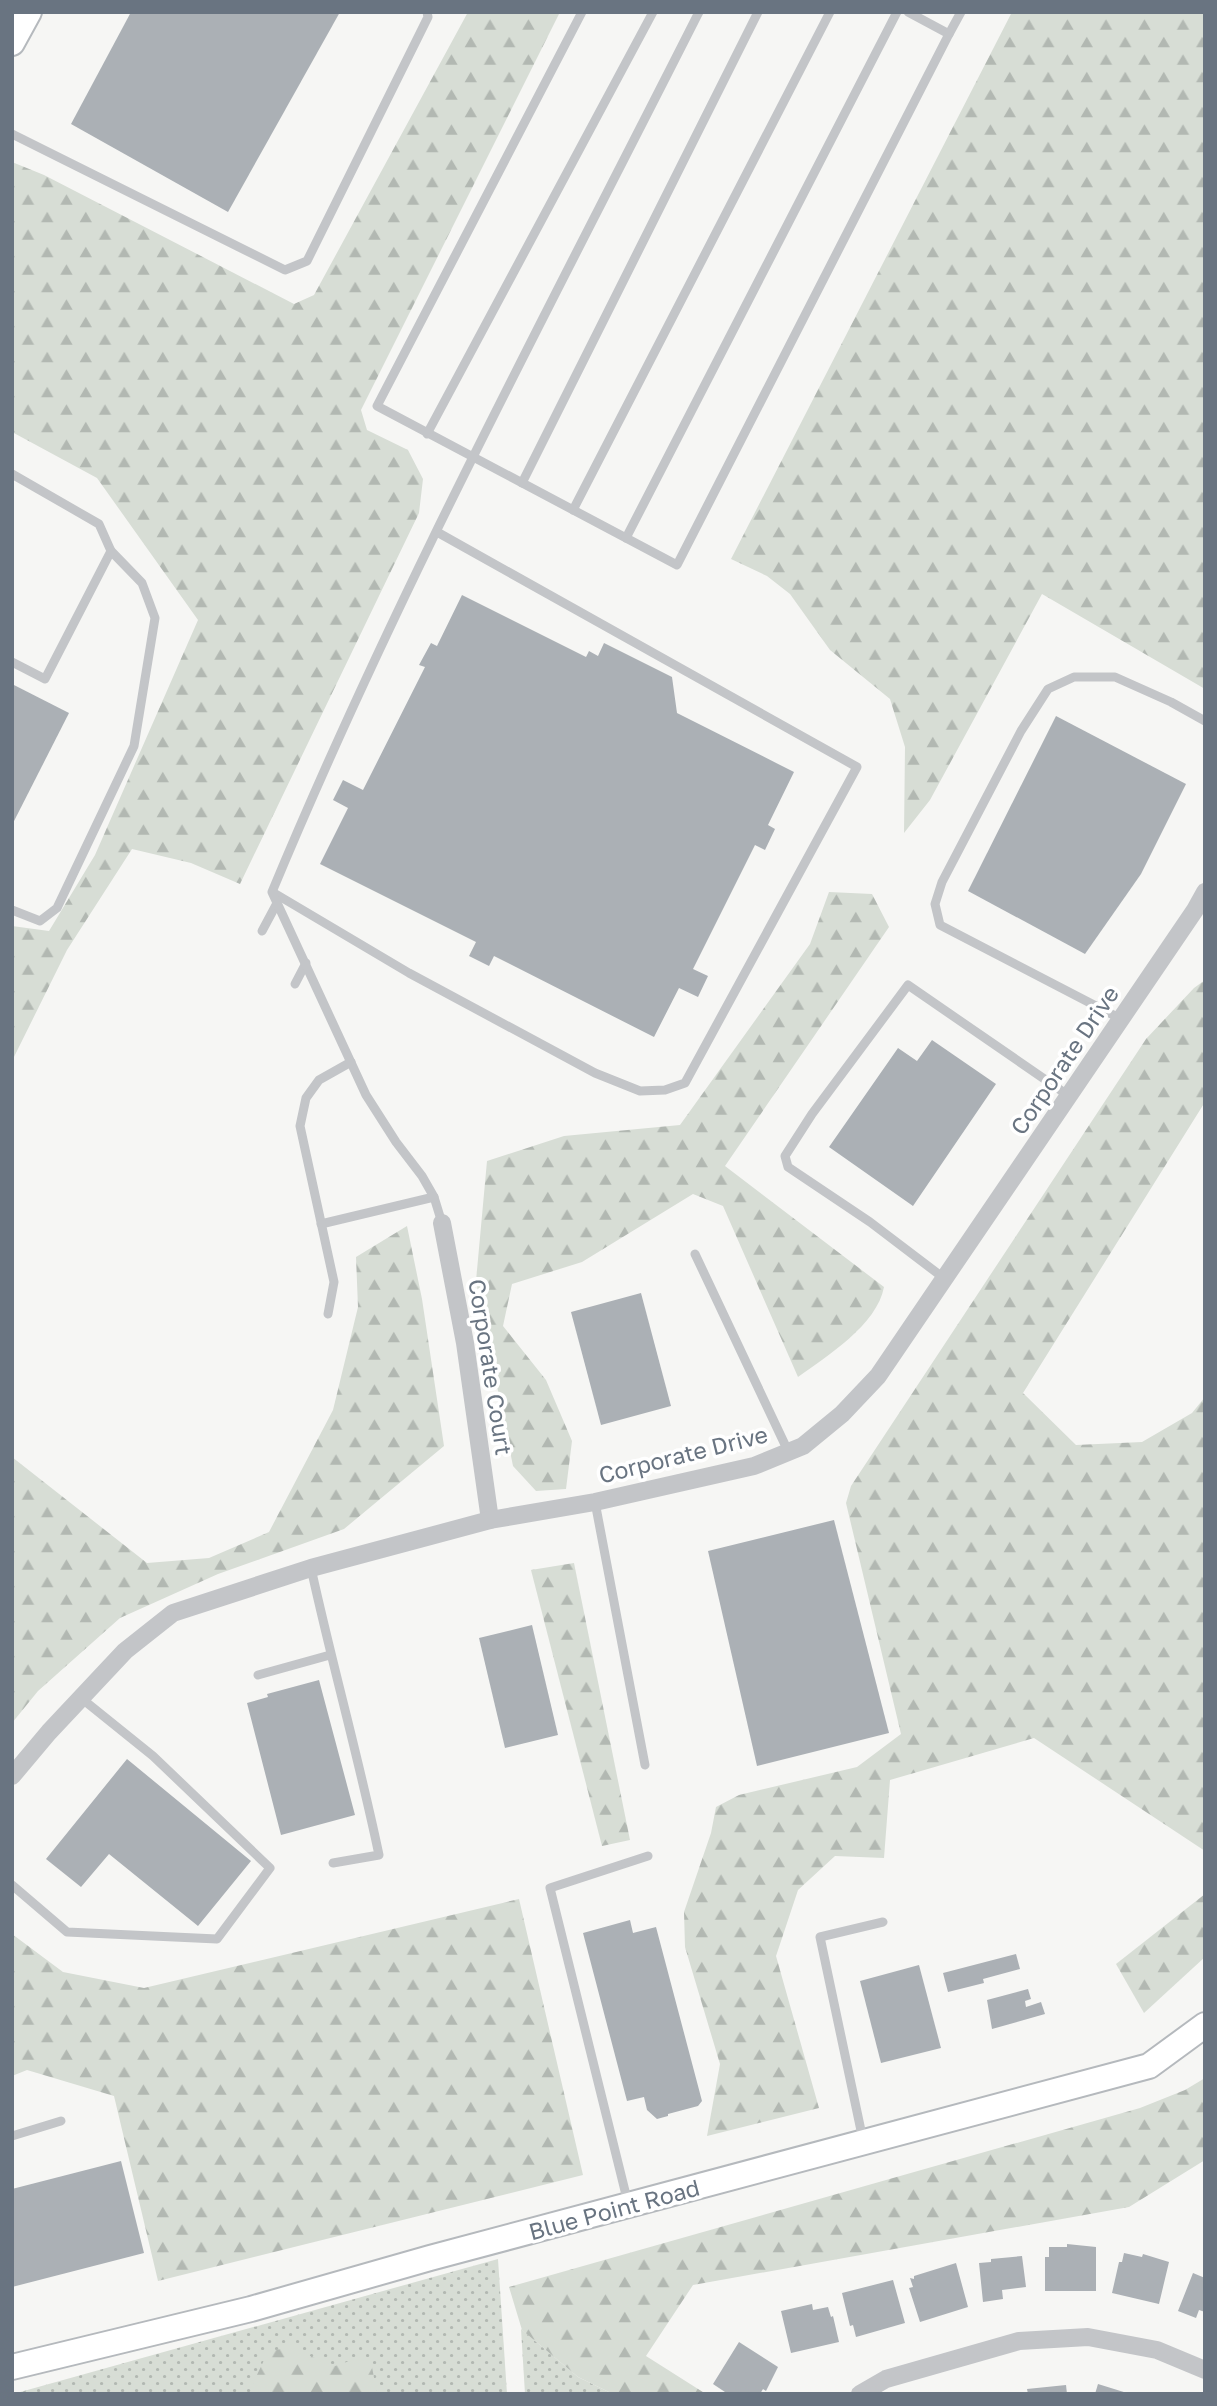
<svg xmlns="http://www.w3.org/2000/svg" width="1217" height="2406" font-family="'Golos Text',sans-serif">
  <defs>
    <pattern id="grass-dots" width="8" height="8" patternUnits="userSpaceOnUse" patternTransform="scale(1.75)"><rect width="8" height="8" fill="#d7ddd5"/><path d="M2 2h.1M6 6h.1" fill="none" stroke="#b2b8b2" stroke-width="1.8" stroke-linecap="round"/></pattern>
    <pattern id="forest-firs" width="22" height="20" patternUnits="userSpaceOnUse" patternTransform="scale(1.75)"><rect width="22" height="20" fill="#d7ddd5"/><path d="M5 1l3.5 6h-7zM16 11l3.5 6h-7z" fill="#b2b8b2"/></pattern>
  </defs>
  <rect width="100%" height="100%" fill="#f6f6f4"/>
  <g fill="url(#grass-dots)">
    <polygon points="498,2259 507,2394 13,2394"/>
    <polygon points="521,2329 578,2377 613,2394 525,2394"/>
  </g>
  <g fill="url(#forest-firs)">
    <polygon points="468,12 560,12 361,410 367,430 408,450 423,479 419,513 240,884 191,863 132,849 67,950 12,1061 12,926 49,931 95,855 198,620 97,478 12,432 12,162 44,175 294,304 314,295"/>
    <polygon points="1012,12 1205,12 1205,689 1042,594 930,800 904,833 905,747 890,699 830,650 790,594 767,576 731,559"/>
    <path d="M 829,892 L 872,894 L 889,927 L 725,1166 L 884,1287 C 877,1325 827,1356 798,1377 L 723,1206 L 693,1194 L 582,1262 L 512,1284 L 503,1326 L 546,1380 L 572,1441 L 566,1489 L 536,1491 L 513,1466 L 476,1281 L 487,1161 L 564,1136 L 680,1125 L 810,944 Z"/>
    <polygon points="1205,980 1205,1102 1023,1393 1076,1445 1142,1442 1192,1413 1205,1397 1205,1851 1034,1738 890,1780 884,1858 835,1856 798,1890 776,1956 819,2108 707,2136 720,2064 685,1947 684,1912 711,1833 716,1807 739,1795 857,1767 901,1734 846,1503 851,1486 1146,1039 1194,988"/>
    <polygon points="407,1226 422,1299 444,1446 344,1529 218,1574 120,1618 38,1691 12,1723 12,1457 147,1563 209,1558 269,1532 333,1410 358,1307 356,1257"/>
    <polygon points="574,1563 630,1840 602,1846 531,1570"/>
    <polygon points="1205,1894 1205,1957 1144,2013 1116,1964"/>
    <polygon points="519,1899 583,2175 158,2281 114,2096 27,2070 12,2076 12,1934 63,1972 144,1988"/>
    <polygon points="1205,2078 1205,2160 1129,2207 693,2285 646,2356 706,2394 613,2394 578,2377 522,2330 509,2287 1140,2108 1185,2090"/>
    <polygon points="297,2345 310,2356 335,2366 358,2358 372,2367 377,2394 253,2394 254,2381 268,2352"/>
  </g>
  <g fill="#abb0b5">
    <polygon points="131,12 340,12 228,212 71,124"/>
    <polygon points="462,595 586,657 589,651 598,656 604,643 672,677 677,713 794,772 768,825 775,829 765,850 755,845 693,969 708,976 698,997 679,988 654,1037 494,956 489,966 469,956 476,942 320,864 348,808 333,800 343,780 363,790 425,667 419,665 431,643 437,646"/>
    <polygon points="12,684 69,713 12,825"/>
    <polygon points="1056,716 1186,784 1141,874 1085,954 968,891"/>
    <polygon points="932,1040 996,1084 913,1206 829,1147 898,1048 917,1061"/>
    <polygon points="641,1293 671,1406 601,1425 571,1312"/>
    <polygon points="834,1520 889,1733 757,1766 708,1551"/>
    <polygon points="532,1625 558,1735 505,1748 479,1638"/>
    <polygon points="319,1680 355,1815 281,1835 247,1703 268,1697 267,1694"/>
    <polygon points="127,1759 251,1861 198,1926 109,1854 81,1887 46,1859"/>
    <polygon points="630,1920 633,1933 656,1927 702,2101 698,2106 668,2114 668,2116 657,2119 647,2110 644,2097 627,2101 583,1933"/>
    <polygon points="1016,1954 1020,1969 983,1979 984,1983 948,1992 943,1973"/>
    <polygon points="919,1965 941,2048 881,2063 860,1981"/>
    <polygon points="1028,1989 1031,1999 1025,2001 1026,2007 1041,2002 1045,2014 992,2029 987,2000"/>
    <polygon points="121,2161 144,2253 12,2287 12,2189"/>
    <polygon points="1067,2244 1096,2247 1096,2291 1045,2291 1045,2257 1049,2257 1049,2247 1067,2247"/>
    <polygon points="1124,2253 1142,2257 1143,2254 1169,2262 1159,2304 1112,2293 1119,2262 1122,2262"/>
    <polygon points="1022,2256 1026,2287 1002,2290 1003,2299 983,2302 979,2263 991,2262 991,2259"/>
    <polygon points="956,2263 968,2307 920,2322 909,2288 913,2287 910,2278 914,2279 914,2276"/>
    <polygon points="1193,2273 1205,2278 1205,2312 1199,2310 1196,2318 1178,2311"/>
    <polygon points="893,2280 905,2323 856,2337 853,2325 850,2326 842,2293"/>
    <polygon points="812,2304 813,2310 828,2307 831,2317 833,2316 839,2342 791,2353 781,2311"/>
    <polygon points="739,2342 778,2367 766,2391 763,2389 760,2394 728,2394 713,2384"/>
    <polygon points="1098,2384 1127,2393 1127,2394 1095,2394"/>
    <polygon points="1066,2385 1067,2394 1028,2394 1027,2389"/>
  </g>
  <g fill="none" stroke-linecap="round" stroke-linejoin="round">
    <g stroke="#b5b9bd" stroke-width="28">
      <g id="secondary">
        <polyline points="12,43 29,12"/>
        <polyline points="12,2367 251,2309 430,2258 1149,2066 1205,2025"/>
      </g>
    </g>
    <g stroke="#c3c5c8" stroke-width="9">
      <polyline points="582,12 377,406 677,565 949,34 908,12"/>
      <polyline points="949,34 961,12"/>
      <polyline points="12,134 285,270 307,261 428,17 427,12"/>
      <polyline points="427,434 653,12"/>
      <polyline points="12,474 99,524 111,551 45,679 12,662"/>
      <polyline points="522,483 758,12"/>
      <polyline points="573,510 830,12"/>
      <polyline points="626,538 897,12"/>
      <polyline points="274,893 409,973 595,1073 640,1091 665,1090 685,1083 857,767 437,532"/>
      <polyline points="12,910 40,921 57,908 134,746 155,618 142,583 111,551"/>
      <polyline points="262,931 277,903"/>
      <polyline points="295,984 306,963"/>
      <polyline points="1121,1019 940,925 935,904 942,882 1021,731 1048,689 1074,677 1115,677 1171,702 1205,721"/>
      <path d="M 442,1223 L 434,1197 L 422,1176 L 396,1142 L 366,1095 L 272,892 C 397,591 552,303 699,12"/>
      <polyline points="321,1224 434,1197"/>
      <polyline points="695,1254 788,1451"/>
      <polyline points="945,1279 870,1222 788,1167 785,1156 812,1114 908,985 1069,1096"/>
      <polyline points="328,1314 334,1282 300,1126 306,1098 319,1080 351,1062"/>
      <polyline points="595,1502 645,1765"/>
      <path d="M 311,1568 C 332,1664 359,1759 379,1855 L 333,1863"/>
      <polyline points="258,1675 330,1655"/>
      <polyline points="12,1885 67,1932 217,1939 270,1868 153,1756 81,1698"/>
      <polyline points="12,2136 61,2121"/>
      <polyline points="863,2140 820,1937 883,1922"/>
      <polyline points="628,2203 550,1888 648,1856"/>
    </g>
    <g stroke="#c3c5c8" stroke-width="18">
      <polyline points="442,1223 465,1343 490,1520"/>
      <polyline points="12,1776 49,1732 125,1651 173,1613 311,1568 490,1520 595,1502 754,1466 803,1446 842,1414 878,1376 1195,910 1205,892"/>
      <polyline points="860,2394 886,2379 1019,2341 1088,2337 1157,2350 1205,2370"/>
    </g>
    <use href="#secondary" stroke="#fff" stroke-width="24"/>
  </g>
  <g text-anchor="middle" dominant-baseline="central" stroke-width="7" stroke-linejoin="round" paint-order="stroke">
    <g font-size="23" fill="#697481" stroke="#fff">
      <text transform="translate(1064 1060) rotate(-56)">Corporate Drive</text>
      <text transform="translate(491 1367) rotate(81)">Corporate Court</text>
      <text transform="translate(683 1454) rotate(-14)">Corporate Drive</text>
      <text transform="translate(614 2209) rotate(-15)">Blue Point Road</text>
    </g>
  </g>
  <rect width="1217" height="2406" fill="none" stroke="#697481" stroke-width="28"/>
</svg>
